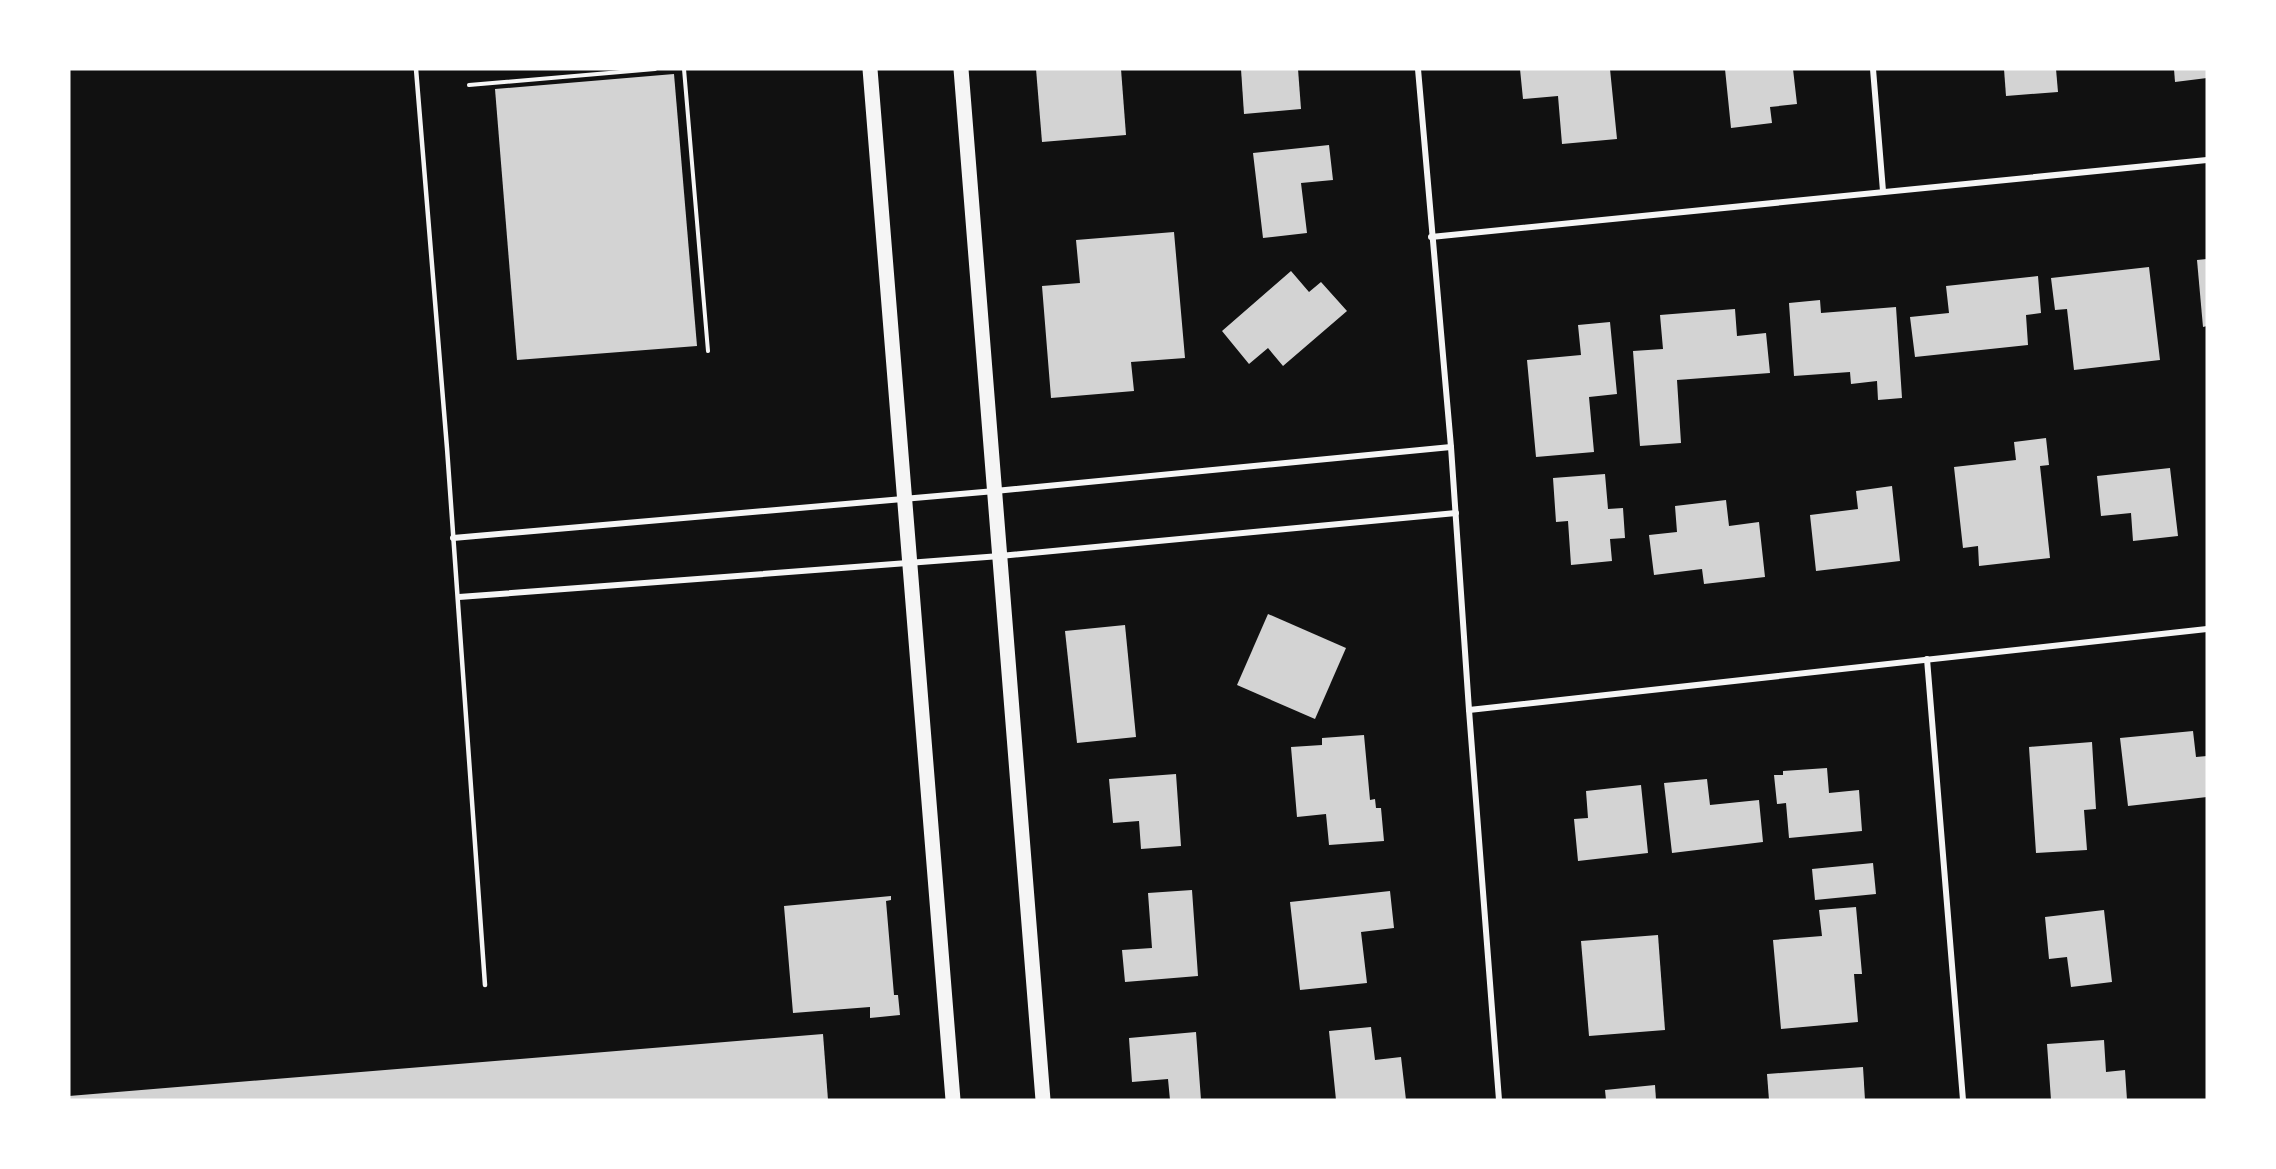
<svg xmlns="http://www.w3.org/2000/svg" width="2276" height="1169" font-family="Poppins,sans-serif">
  <rect width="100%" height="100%" fill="#111"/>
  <g fill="#d3d3d3">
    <polygon points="1036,69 1121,69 1126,135 1042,142"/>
    <polygon points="1241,69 1298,69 1301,109 1244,114"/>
    <polygon points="1520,69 1610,69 1617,139 1562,144 1558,96 1523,99"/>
    <polygon points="1725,69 1793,69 1797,104 1770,107 1772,123 1731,128"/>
    <polygon points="2004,69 2056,69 2058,92 2006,96"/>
    <polygon points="2174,69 2207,69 2207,78 2175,82"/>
    <polygon points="674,74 697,346 517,360 495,89"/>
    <polygon points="1329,145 1333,180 1301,183 1307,233 1263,238 1253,153"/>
    <polygon points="1174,232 1185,358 1131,362 1134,391 1051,398 1042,286 1080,283 1076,240"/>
    <polygon points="2207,259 2207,326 2203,327 2197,260"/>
    <polygon points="2149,267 2160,360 2074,370 2067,309 2055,310 2051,278"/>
    <polygon points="1291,271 1309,292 1321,282 1347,311 1283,366 1268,348 1249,364 1222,331"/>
    <polygon points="2038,276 2041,313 2026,315 2028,345 1915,357 1910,317 1949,313 1946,286"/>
    <polygon points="1820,300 1821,313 1896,307 1902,398 1878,400 1877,381 1851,384 1850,372 1794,376 1789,303"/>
    <polygon points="1735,309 1737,336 1766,333 1770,373 1677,380 1681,443 1640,446 1633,351 1663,349 1660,315"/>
    <polygon points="1610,322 1617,394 1589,397 1594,452 1536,457 1527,360 1581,355 1578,325"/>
    <polygon points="2046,438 2049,465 2040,466 2050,558 1979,566 1978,546 1963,548 1954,467 2016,460 2014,442"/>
    <polygon points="2170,468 2178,536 2133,541 2131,513 2101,516 2097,476"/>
    <polygon points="1605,474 1608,509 1623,508 1625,538 1610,539 1612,561 1571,565 1568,521 1556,522 1553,478"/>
    <polygon points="1892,486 1900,561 1816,571 1810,515 1858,509 1856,491"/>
    <polygon points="1726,500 1729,526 1759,522 1765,577 1704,584 1702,569 1654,575 1649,535 1677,532 1675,506"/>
    <polygon points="1268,614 1346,648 1315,719 1237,685"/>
    <polygon points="1125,625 1136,737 1077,743 1065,631"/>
    <polygon points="2193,731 2196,757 2207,756 2207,797 2128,806 2120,738"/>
    <polygon points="1364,735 1370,800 1375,799 1376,808 1381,808 1384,841 1329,845 1326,814 1297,817 1291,747 1322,745 1322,738"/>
    <polygon points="2092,742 2096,809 2084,810 2087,850 2036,853 2029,747"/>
    <polygon points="1827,768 1829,793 1859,790 1862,831 1789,838 1786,803 1777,804 1774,775 1783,775 1783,771"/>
    <polygon points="1176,774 1181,846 1141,849 1139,821 1113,823 1109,779"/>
    <polygon points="1707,779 1710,805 1759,800 1763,842 1672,853 1664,783"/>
    <polygon points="1641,785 1648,853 1578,861 1574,819 1588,818 1586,791"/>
    <polygon points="1873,863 1876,894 1815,900 1812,869"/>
    <polygon points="1192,890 1198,976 1125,982 1122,950 1152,948 1148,893"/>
    <polygon points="1390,891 1394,928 1361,932 1367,983 1300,990 1290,902"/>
    <polygon points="891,896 891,900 886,901 894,995 898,995 900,1015 870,1018 870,1007 793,1013 784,906"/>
    <polygon points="1856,907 1862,974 1854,974 1858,1022 1781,1029 1773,940 1822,936 1819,910"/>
    <polygon points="2104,910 2112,982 2071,987 2067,957 2049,959 2045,917"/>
    <polygon points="1658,935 1665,1030 1589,1036 1581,941"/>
    <polygon points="1371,1027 1375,1060 1401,1057 1406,1100 1336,1100 1329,1031"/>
    <polygon points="1196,1032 1201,1100 1170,1100 1168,1079 1132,1082 1129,1038"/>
    <polygon points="823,1034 828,1100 69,1100 69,1096"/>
    <polygon points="2104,1040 2106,1072 2125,1070 2127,1100 2051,1100 2047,1044"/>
    <polygon points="1863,1067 1865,1100 1769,1100 1767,1074"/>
    <polygon points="1655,1085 1656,1100 1606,1100 1605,1090"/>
  </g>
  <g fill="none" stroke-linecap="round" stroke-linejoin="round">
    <g stroke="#f5f5f5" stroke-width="4">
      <polyline points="684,69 708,351"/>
      <polyline points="469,85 655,69"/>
    </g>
    <polyline stroke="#f5f5f5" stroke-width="4.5" points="416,69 447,448 485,985"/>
    <g stroke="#f5f5f5" stroke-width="6">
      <polyline points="1418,69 1451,447 1469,710 1499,1100"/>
      <polyline points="1873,69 1883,191"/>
      <polyline points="1431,237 2207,160"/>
      <polyline points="453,538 995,491 1451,447"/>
      <polyline points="459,597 1000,556 1456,513"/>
      <polyline points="1927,659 1963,1100"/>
      <polyline points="1469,710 2207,629"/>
    </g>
    <g stroke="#f5f5f5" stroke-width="15">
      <polyline points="870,69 953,1100"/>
      <polyline points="961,69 1043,1100"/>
    </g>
  </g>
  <rect width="2276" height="1169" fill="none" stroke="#ffffff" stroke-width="141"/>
</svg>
